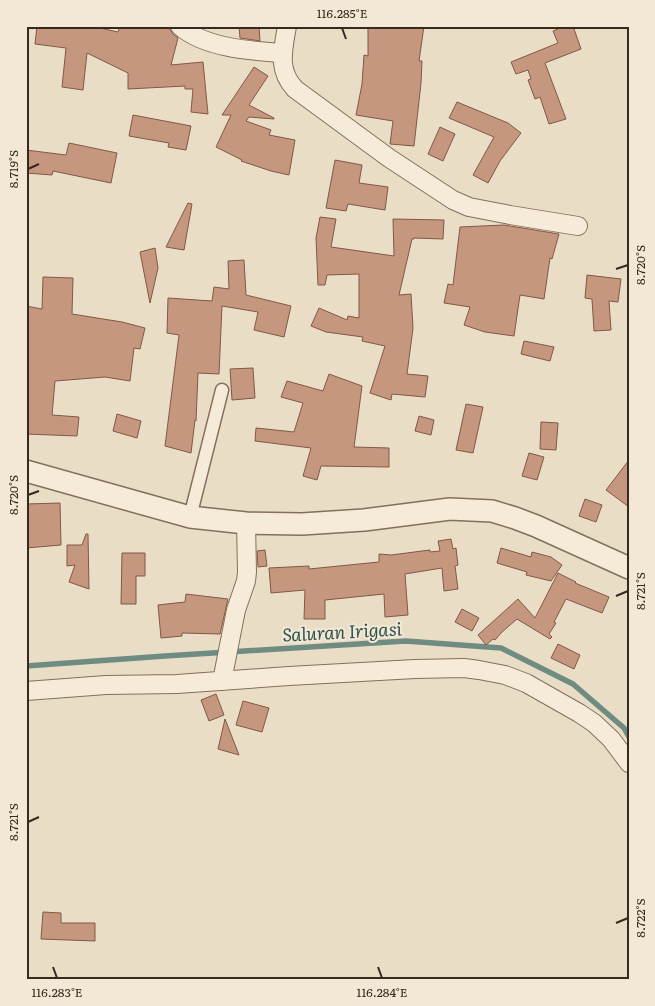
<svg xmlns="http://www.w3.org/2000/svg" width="655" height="1006" font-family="Literata,serif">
  <rect width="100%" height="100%" fill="#eaddc6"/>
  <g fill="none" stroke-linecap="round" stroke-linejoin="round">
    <polyline stroke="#6e8c82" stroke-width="5.5" points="26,666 165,656 406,641 501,648 573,684 624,728 629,737"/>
  </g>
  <g fill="#c5977f" stroke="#815845">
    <polygon points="37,26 91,26 118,32 120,26 157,26 170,29 173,34 178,38 171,65 203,62 208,114 191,112 193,89 185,89 185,86 128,89 128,73 87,53 83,90 62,87 66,48 35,44"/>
    <polygon points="239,26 259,26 260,41 240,38"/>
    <polygon points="368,26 424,26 419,61 422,61 421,83 414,146 390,144 393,121 356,115 362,84 364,55 368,56"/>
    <polygon points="565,26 573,26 581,49 545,63 566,119 549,124 540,97 535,99 528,80 531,79 528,70 516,74 511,62 558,43 553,31"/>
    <polygon points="254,67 268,76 249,105 274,118 274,119 249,117 246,121 271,130 269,135 295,140 289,175 271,171 241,161 242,160 216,147 231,115 222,115"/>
    <polygon points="457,102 508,123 521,133 500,161 488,183 473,175 494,137 449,118"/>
    <polygon points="133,115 191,126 186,150 168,147 169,143 129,136"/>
    <polygon points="440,127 455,134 443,161 428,154"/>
    <polygon points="69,143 117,153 111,183 53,171 52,175 26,173 26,150 66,155"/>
    <polygon points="335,160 362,165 359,183 388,187 385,210 348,204 346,211 326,208"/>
    <polygon points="188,203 192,204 184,250 166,247"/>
    <polygon points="320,217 336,219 331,247 394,256 393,219 444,220 443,239 414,238 414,239 412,239 399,295 411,294 413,328 407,374 428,376 425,397 392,394 391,400 370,393 385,346 362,341 363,337 326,332 311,326 319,308 347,320 348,316 359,318 359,274 327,275 325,285 318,285 316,238"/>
    <polygon points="504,225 559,234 552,259 550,258 544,299 520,295 514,336 485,332 464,325 470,307 444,303 448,284 453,285 460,227"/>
    <polygon points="155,248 158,268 150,303 140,252"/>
    <polygon points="244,260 246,295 291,306 284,337 254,330 258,312 222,306 219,374 198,373 196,421 195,420 191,453 165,446 179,335 167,333 168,298 212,301 214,287 229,289 228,261"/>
    <polygon points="587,275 621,279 618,302 609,301 611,330 594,331 592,299 585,298"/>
    <polygon points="43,277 73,278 72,314 122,322 145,328 140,349 134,348 130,381 105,377 55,381 52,415 79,417 77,436 26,434 26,306 42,309"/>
    <polygon points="524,341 554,347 550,361 521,354"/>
    <polygon points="253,368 255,398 232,400 230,369"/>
    <polygon points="329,374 362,386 354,447 389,448 389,467 321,466 317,480 303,476 311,448 255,441 256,428 294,432 303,403 281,397 287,381 323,391"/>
    <polygon points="466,404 483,407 473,453 456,450"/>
    <polygon points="117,414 141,421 137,438 113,431"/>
    <polygon points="419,416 434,420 431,435 415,431"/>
    <polygon points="541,422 558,423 556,450 540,449"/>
    <polygon points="529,453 544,457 537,480 522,476"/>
    <polygon points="629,460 629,507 606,490"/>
    <polygon points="585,499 602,505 596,522 579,516"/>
    <polygon points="60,503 61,545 26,548 26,504"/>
    <polygon points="86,534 88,534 89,589 69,582 75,565 67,566 67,545 82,545"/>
    <polygon points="451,539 453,549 456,548 458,565 455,566 458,589 444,591 442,568 405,574 408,615 385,617 384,594 325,600 325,619 304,619 305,590 271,593 269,568 309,566 309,569 379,562 379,554 391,555 430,550 430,552 440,551 438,541"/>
    <polygon points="501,548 531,557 532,552 551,557 562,565 551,581 526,575 527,572 497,563"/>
    <polygon points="265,550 267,566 258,567 257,551"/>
    <polygon points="122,553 145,553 145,576 136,576 136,604 121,604"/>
    <polygon points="558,573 576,582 575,583 609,597 602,613 566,599 554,622 556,623 549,634 552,637 550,639 517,619 502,632 495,640 493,639 486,645 478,635 518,599 535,618"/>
    <polygon points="186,594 228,599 220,634 182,633 182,636 161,638 158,605 185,602"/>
    <polygon points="462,609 479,618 472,631 455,622"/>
    <polygon points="558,644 580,655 574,669 551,658"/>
    <polygon points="216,694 224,715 209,721 201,700"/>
    <polygon points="243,701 269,708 262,732 236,725"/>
    <polygon points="225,719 239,755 218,749"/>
    <polygon points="43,912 61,913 61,923 95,923 95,941 41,939"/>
  </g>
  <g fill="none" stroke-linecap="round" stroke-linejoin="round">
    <g stroke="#846f5d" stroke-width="15">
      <polyline id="pedestrian" points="190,517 222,390"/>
    </g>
    <g stroke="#846f5d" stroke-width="20">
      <g id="minor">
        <path d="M 180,26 C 204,48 252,51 283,53"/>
        <path d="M 287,26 C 283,50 277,70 295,89 L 389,158 L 453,200 L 469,207 L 510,215 L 578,226"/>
        <polyline points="222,681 236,610 246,581 247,572 246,523"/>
        <polyline points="26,691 106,685 177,684 289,676 415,669 464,668 479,670 505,675 526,683 579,713 594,723 611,739 629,763"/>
      </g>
    </g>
    <g stroke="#846f5d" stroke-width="24">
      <polyline id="tertiary" points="26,471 190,517 246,523 302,524 364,520 450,509 492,511 515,518 536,526 629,568"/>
    </g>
    <use href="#pedestrian" stroke="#f6ebd8" stroke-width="12"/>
    <use href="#minor" stroke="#f6ebd8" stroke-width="18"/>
    <use href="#tertiary" stroke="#f6ebd8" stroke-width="21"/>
  </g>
  <path fill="none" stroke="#362920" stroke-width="2" d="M 342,28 L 346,39M 28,169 L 39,164M 616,269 L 628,265M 28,495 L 39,491M 616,596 L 628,591M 28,822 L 39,817M 616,923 L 628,918M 53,967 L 57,978M 378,967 L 382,978"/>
  <g text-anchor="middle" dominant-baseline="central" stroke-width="4" stroke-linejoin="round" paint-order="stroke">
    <g font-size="18" font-style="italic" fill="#30544f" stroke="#f2e8d5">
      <text transform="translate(342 631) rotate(-3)">Saluran Irigasi</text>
    </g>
  </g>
  <rect width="655" height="1006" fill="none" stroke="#f2e8d5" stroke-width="55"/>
  <rect x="28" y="28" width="600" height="950" fill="none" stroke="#362920" stroke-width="2"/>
  <g font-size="12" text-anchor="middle" fill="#362920">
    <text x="342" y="18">116.285°E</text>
    <text transform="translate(14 169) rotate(-90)" y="4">8.719°S</text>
    <text transform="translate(641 265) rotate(-90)" y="4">8.720°S</text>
    <text transform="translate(14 495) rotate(-90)" y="4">8.720°S</text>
    <text transform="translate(641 591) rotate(-90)" y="4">8.721°S</text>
    <text transform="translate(14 822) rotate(-90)" y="4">8.721°S</text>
    <text transform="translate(641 918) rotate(-90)" y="4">8.722°S</text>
    <text x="57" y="997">116.283°E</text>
    <text x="382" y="997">116.284°E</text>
  </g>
</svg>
